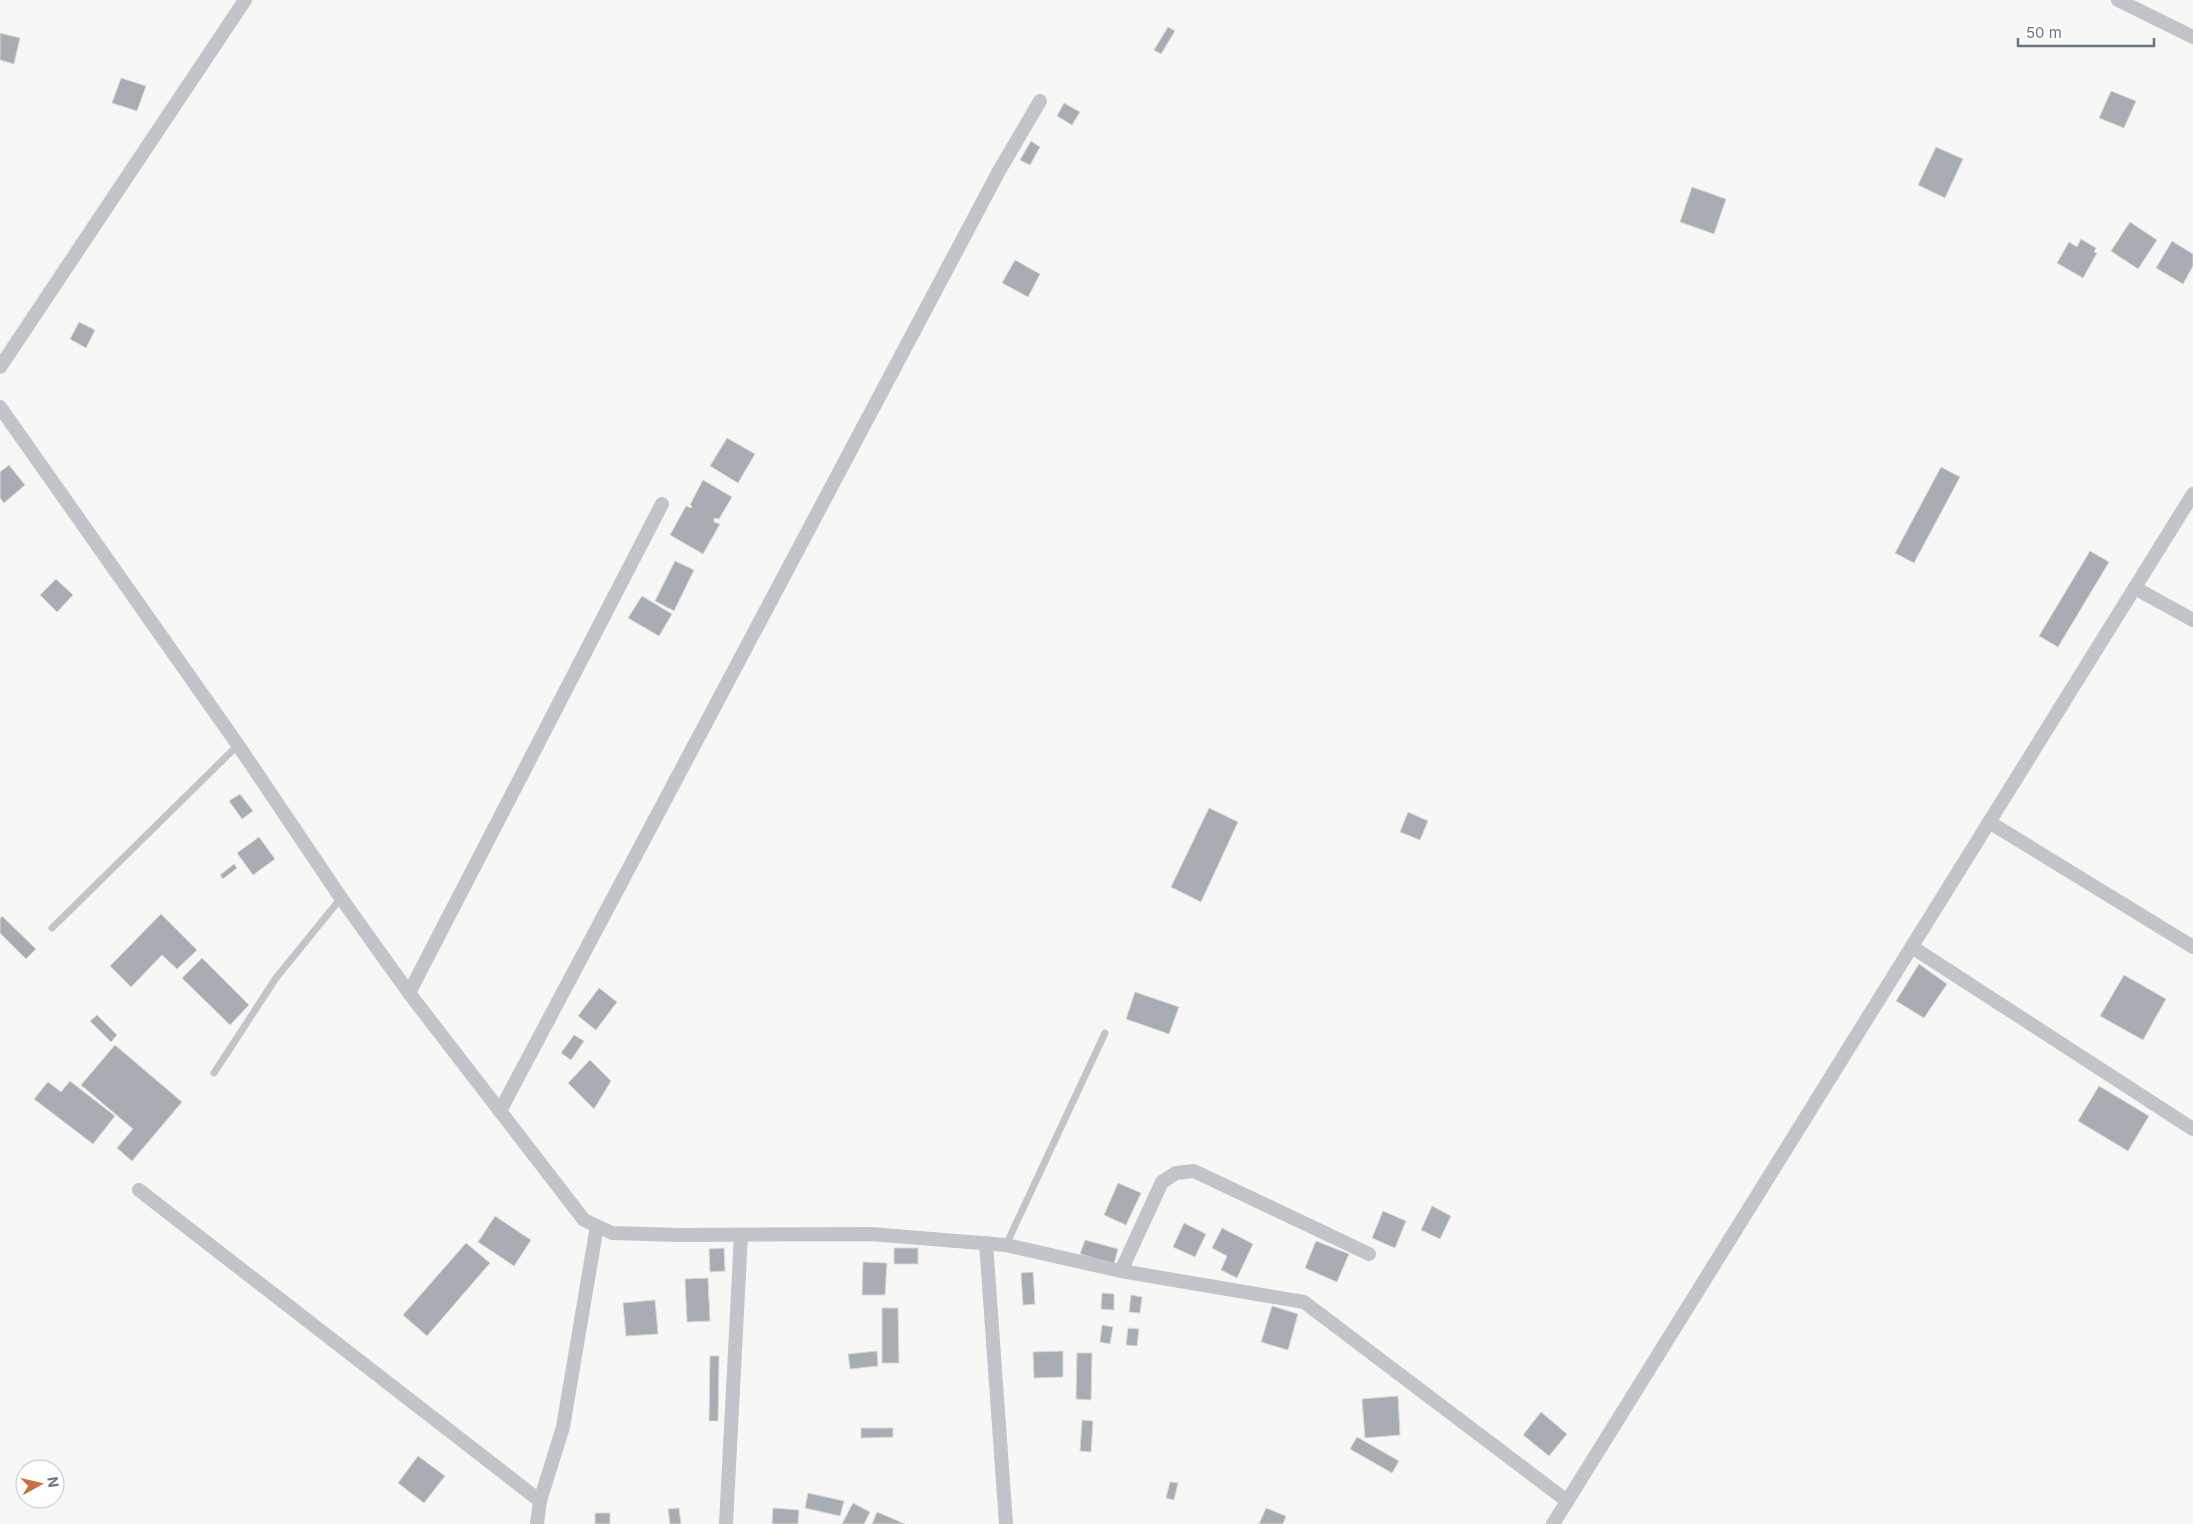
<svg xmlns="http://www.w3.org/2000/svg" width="2193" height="1524" font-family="Inter,sans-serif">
  <rect width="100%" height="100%" fill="#f7f7f5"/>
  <g fill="#a7adb3" stroke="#d9d9d7">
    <polygon points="1168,27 1175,31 1161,54 1154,50"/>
    <polygon points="0,33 20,38 14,64 0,60"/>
    <polygon points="121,78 146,86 137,111 112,103"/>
    <polygon points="2111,91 2136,101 2124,128 2099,118"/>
    <polygon points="1064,103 1080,112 1072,125 1057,116"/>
    <polygon points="1031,141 1040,147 1030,165 1020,160"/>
    <polygon points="1936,147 1963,159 1945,198 1918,185"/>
    <polygon points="1692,187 1726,199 1714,234 1680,222"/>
    <polygon points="2130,222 2157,240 2138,269 2111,251"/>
    <polygon points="2081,239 2096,248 2094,252 2097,253 2083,278 2057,263 2069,242 2077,247"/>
    <polygon points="2172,241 2193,254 2193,266 2183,284 2156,268"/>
    <polygon points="1015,260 1040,274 1028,297 1002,283"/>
    <polygon points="79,322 95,330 86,348 70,339"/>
    <polygon points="727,438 755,454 738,483 710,466"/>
    <polygon points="9,465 25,485 4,503 0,498 0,472"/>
    <polygon points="1941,467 1960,477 1914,563 1895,553"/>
    <polygon points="703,480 732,497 719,519 714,518 714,522 720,524 703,554 670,535 686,506 691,508 692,506 690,505"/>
    <polygon points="2090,551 2109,562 2058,647 2039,636"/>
    <polygon points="675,561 694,570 674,611 655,601"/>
    <polygon points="56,579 73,595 57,612 40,595"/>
    <polygon points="642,596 672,614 659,636 628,618"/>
    <polygon points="240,794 253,811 242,819 229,801"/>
    <polygon points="1209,808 1238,822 1201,902 1171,887"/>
    <polygon points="1408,812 1428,821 1420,840 1400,832"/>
    <polygon points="259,837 275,859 253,875 237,853"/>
    <polygon points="234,864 237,868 223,879 220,875"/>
    <polygon points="161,914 197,950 177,969 162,955 131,987 110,966"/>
    <polygon points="2,916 36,949 26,959 0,933 0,919"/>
    <polygon points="202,958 249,1005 230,1025 182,978"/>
    <polygon points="1919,964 1947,984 1924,1018 1896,1001"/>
    <polygon points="2124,975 2166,999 2143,1040 2100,1016"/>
    <polygon points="599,988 617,1002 596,1030 578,1016"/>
    <polygon points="1135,992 1179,1007 1169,1034 1126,1019"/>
    <polygon points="97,1015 117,1035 111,1042 90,1021"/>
    <polygon points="574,1035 584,1041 571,1060 561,1053"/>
    <polygon points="115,1045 182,1102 132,1161 117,1148 133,1129 81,1085"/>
    <polygon points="590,1060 611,1081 594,1109 568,1083"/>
    <polygon points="70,1081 115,1116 93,1144 34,1099 48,1082 61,1092"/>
    <polygon points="2099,1086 2149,1116 2128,1151 2078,1121"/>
    <polygon points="1118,1183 1141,1193 1126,1225 1104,1215"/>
    <polygon points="1432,1206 1451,1216 1440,1239 1421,1230"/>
    <polygon points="1383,1211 1406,1221 1395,1248 1372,1238"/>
    <polygon points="495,1216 531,1240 514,1266 478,1242"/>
    <polygon points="1184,1223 1206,1234 1195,1257 1173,1247"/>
    <polygon points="1222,1228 1253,1244 1237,1278 1221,1270 1227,1256 1212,1248"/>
    <polygon points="1085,1240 1118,1249 1114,1264 1080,1254"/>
    <polygon points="1316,1241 1349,1254 1337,1282 1305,1268"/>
    <polygon points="466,1243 490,1263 427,1336 403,1315"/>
    <polygon points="724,1248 725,1271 710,1272 709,1249"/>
    <rect x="894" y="1248" width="24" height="16"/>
    <polygon points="863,1262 887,1263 885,1295 862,1295"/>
    <polygon points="1033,1272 1035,1304 1023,1305 1021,1273"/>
    <polygon points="708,1278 710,1321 687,1322 685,1279"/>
    <polygon points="1102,1293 1114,1294 1114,1310 1101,1309"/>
    <polygon points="1131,1295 1142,1297 1140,1313 1129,1312"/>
    <polygon points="655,1300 658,1334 626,1336 623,1303"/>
    <polygon points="1272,1306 1298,1314 1288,1350 1261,1342"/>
    <polygon points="882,1308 898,1308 899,1363 882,1363"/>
    <polygon points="1102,1325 1113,1327 1110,1344 1100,1342"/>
    <polygon points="1128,1328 1139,1329 1137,1346 1126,1345"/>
    <polygon points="877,1351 878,1366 850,1369 848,1354"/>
    <polygon points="1063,1351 1063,1377 1034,1378 1033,1352"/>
    <polygon points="1077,1353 1092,1353 1091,1400 1076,1399"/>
    <polygon points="710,1356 719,1356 718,1421 709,1421"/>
    <polygon points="1398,1396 1400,1435 1365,1438 1362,1399"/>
    <polygon points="1541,1412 1567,1434 1549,1456 1523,1435"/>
    <polygon points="1082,1420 1093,1421 1091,1452 1080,1451"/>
    <polygon points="861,1428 893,1428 893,1437 861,1438"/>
    <polygon points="1357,1437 1399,1461 1392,1473 1350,1449"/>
    <polygon points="418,1456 445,1476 424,1503 398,1483"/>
    <polygon points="1170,1482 1178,1483 1174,1500 1166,1498"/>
    <polygon points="808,1493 844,1501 840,1516 805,1508"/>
    <polygon points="853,1503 870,1512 864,1524 842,1524"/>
    <polygon points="679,1508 681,1524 670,1524 668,1509"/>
    <polygon points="773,1508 799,1510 798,1524 772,1524"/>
    <polygon points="1266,1508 1286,1516 1283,1524 1259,1524"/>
    <polygon points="877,1512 905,1524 872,1524"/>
    <rect x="595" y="1513" width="15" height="11"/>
  </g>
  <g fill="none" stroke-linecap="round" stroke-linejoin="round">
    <g stroke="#c1c4c8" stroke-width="7">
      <polyline points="52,928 238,745"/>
      <polyline points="214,1073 276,978 341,898"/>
      <polyline points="1006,1245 1105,1033"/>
    </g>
    <g stroke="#c1c4c8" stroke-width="14">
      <polyline points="2118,0 2193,37"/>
      <polyline points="0,367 245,0"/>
      <polyline points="0,407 238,745 341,898 409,993 584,1220 612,1233 679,1235 870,1234 1006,1245 1121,1271 1304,1302 1567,1501"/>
      <polyline points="2135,588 2193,620"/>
      <polyline points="1989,822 2193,947"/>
      <polyline points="1912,947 2193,1129"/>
      <polyline points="409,993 662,504"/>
      <polyline points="500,1111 999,171 1040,101"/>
      <polyline points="139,1190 540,1501"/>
      <polyline points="986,1243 1006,1524"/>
      <polyline points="1121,1271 1162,1182 1176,1173 1194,1171 1369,1254"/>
      <polyline points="537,1524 540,1501 563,1427 597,1226"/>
      <polyline points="726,1524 741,1235"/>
      <polyline points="1553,1524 2193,494"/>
    </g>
  </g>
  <g transform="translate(40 1484) rotate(82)"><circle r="24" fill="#ffffff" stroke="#c3c8cd"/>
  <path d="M0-4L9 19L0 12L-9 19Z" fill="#cd6d3f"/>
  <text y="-8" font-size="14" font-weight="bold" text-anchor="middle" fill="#6a7582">N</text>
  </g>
  <path d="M2018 38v8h136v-8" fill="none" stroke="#6a7582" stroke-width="2.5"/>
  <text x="2026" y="38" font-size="15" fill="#6a7582" stroke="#ffffff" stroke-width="4" paint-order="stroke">50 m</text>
</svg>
